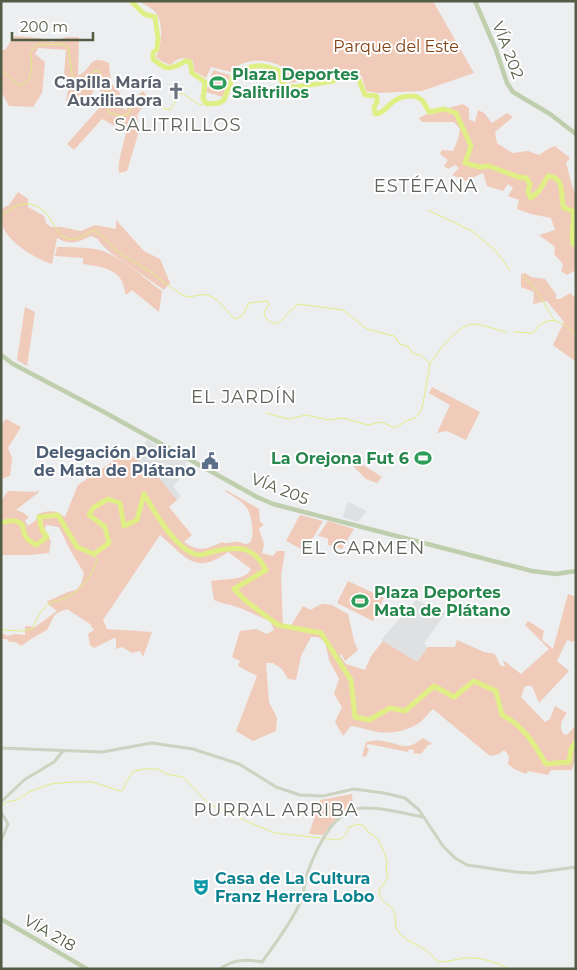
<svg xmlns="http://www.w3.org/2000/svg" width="577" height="970" font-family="Montserrat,sans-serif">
  <rect width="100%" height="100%" fill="#edeef0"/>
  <g fill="#dee0e1">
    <polygon points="147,440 186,461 184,474 173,486 181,496 177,500 160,479 136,460"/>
    <polygon points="348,502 367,511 358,522 343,517 343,515"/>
    <polygon points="416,600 446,613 424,643 428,647 417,662 381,640"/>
  </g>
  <g fill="#f0cbb9">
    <path d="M 138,1 L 435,1 L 434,3 L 474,73 L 422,91 L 378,93 L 366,91 L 362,77 L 355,69 L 321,78 L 289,83 L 283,76 L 282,67 C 267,58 243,58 231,72 L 211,67 L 206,78 L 194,71 L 193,61 C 184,57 178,57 171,65 L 163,62 L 156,57 C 162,44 165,19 152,9 C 148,6 143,4 138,1 Z"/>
    <path d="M 14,36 L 40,38 L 52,42 L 66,37 L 79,37 L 78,75 C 93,71 87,53 109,63 L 111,83 L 120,93 L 120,107 L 126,110 L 133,99 L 143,91 L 152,101 L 141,109 L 137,115 L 139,131 L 127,171 L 119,173 C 117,160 124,146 126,132 L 102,119 L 74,150 L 67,144 L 108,98 L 96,87 L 90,97 L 81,105 L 66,101 L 70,80 L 64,74 L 66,50 L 38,48 L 35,54 L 45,62 L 42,93 L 33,107 L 9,106 L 1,91 L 1,50 L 5,50 Z"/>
    <polygon points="213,70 230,75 223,97 206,92"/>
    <path d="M 463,104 L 469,108 L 469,119 L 475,122 L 478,110 L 484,113 L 492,123 L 507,113 L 513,117 L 495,132 L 497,143 L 512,153 L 528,151 L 539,155 L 548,149 L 555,146 L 570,158 L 566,163 C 570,174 570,184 576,194 L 576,272 L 574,271 L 567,275 L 561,271 L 563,264 L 554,254 L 555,247 L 539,235 L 555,230 L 551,218 L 531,214 L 517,209 L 519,200 L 508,196 L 513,188 L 508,184 L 503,191 L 487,186 L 483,173 L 466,181 L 452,175 L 459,168 L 455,165 L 448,169 L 444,166 L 448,160 L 440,154 L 442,150 L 453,151 L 458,139 L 460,129 L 454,122 L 422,122 L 419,118 L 429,113 Z"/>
    <path d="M 18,192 L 28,199 L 28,207 L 44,216 L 46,223 L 51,227 L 61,227 L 81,231 L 95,225 L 116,229 L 116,220 L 144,251 L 160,259 L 170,283 L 164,290 L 112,254 L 101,244 L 98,239 L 91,236 C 77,242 71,246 57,238 L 52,264 C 34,258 5,241 1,221 C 1,217 1,212 1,209 L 9,205 Z"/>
    <path d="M 57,247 C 71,247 86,247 100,250 C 120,256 145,279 162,291 L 159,312 L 132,290 L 127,294 L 125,294 C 124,269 103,267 83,264 L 83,258 L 55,256 Z"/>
    <polygon points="525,273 531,277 545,279 556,294 556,299 560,299 570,293 576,298 576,362 553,345 564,322 547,301 533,304 534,292 521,287 521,274"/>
    <polygon points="25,307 35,312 27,366 17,360"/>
    <polygon points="432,387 480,412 466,440 447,431 437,433 450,405 429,393"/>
    <polygon points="6,419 21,427 8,448 12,458 10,476 1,479 1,425"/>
    <path d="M 122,448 L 160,479 L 177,500 L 169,507 L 192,535 L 184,542 C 200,553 206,549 222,542 C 228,545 232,541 238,542 C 242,542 245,546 249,543 C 256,539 251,513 247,508 C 242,501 233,496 225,491 L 226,490 L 259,509 L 260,522 L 264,524 L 259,529 L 264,544 L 262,553 L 273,556 L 277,551 L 285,551 L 281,576 L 283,628 L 289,629 L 303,606 L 311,610 C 326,598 334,606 348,614 L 354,641 L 358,650 L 345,661 L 341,653 L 340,656 L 346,664 L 365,670 L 371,656 L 383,641 L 417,662 L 428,647 L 455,647 L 457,640 L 484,652 L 495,654 L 500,665 L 505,667 L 503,660 L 521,674 L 549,649 L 525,625 L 528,621 L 544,631 L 542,640 L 553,649 L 568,594 L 576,597 L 576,639 L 573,642 L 567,640 L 557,661 L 569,671 L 539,703 L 532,686 L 525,686 L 521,697 L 545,722 L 550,719 L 555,706 L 567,713 C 561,721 559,725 563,734 L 567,735 L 576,725 L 576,757 L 572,770 L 551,770 L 548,775 L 528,771 L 526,774 L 514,769 L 508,764 L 509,756 L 504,750 L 499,754 L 490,756 L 433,709 C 428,713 424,720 419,723 C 407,731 391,734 377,732 C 368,730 360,727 351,726 L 343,736 L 335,722 L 342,707 L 334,694 L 339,679 L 329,660 L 325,642 L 318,637 L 311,637 L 301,656 L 296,680 L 288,679 L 282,669 L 273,663 L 266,663 L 269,702 L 277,718 L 276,731 L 253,741 L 236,731 L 257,676 L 238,666 L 240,661 L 232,657 L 240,631 L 256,629 L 267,634 L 274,630 L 270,621 C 259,617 249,611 237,607 C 230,604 222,604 214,600 L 211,581 C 224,578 244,582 251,569 L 228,552 C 195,576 186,557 160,535 L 103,620 L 107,629 L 152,632 L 143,657 L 140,651 L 132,653 L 122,647 L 116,649 L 116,638 L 112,639 L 94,648 L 90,645 L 88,634 L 94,630 L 90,624 L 67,609 L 59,612 L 54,616 L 47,630 L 31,639 L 21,646 L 15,642 L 9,642 L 7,639 L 2,639 L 1,633 L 8,636 L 15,634 L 25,635 L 25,626 L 35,627 L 57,611 L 49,605 L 47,601 C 57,598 66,591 76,590 L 81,584 L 84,573 L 70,550 L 59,527 L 46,525 L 44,531 L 51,541 L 49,553 L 30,555 L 1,555 L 1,501 L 8,491 L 36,492 L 38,490 L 39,492 L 16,510 L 22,512 L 29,517 L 25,521 L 28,526 L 36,520 L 38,514 C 49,510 56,510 65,517 L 78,485 L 112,462 Z"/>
    <polygon points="353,459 354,459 382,477 377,483 366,479 352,465"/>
    <polygon points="300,515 323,521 305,551 286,541"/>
    <polygon points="328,521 354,529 342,549 328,545 328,540 327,538 318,536"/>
    <polygon points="348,581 384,598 373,621 337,603"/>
    <path d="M 423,738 L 432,744 L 428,745 L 421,754 L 413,753 L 414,750 L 409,749 L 408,752 L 368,744 L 366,747 L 369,749 L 366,757 L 362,756 L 366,742 C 371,741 377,740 382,741 C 401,743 405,753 423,738 Z"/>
    <polygon points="352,794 353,806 341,812 323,835 309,834 320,800"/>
  </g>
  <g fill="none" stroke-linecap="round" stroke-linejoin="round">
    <g stroke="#e0ef85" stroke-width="1">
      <path d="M 1,70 L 20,86 L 29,80 L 32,65 L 30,53 L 37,45 L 62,44 L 68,47 L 74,87 L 82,88 L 94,71 L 100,72 L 101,80 L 111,98 L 108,105 L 108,112 L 121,116 L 128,114 L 134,102 L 141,98 C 152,100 159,108 170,110 L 175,102 L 176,96 L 182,93 L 200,105 L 205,103"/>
      <polyline points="428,210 472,231 495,250 510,270"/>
      <path d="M 1,215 C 8,212 14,206 22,204 C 25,203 30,204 33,205 C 54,211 52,235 69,239 C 77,241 87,233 94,230 C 104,236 110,246 120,253 C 132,262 147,268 159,278 C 166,284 173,289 181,294 C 191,301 200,291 210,296 C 221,300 226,313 236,319 L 242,316 L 249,303 L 267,301 L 269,305 L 264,312 C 265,318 264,316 268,320 C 277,328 282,320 288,313 C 291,310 295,307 298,304 L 343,310 L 367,329 L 394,336 L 400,344 L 409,347 L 412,353 L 422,356 L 430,364 C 438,351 459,323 475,324 C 485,325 496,330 506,332"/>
      <path d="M 523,276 C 538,289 544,304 554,320"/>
      <path d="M 514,332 L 533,333 C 536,330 538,326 541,324 C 555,315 568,326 576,336"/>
      <polyline points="266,413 289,419 306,415 328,420 343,418 368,425 381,422 393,427 397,427 406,421 415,418 422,409 430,364"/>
      <path d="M 1,630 L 23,631 L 32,629 C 36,622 38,614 44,608 C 49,602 58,601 65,598 C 81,592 92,575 97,560 L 94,554"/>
      <polyline points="1,807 6,802 17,800 29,792 50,784 72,782 92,782 120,791 123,790 126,782 134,771 144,769 158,769 166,774 183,777 210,805 224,809 248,822 275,833 321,838"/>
      <path d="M 325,838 C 339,841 343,842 349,827 L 358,824 L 364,826 L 367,831 L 378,839 L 385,854 L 387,862 L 386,868 L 388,878 L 379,890 C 381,907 390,902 394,911 C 396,916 395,922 396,927 C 401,941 417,943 427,951 C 431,954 434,958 438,962 C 448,962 456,959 466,958 C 481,957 496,962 509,969"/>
    </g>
    <g stroke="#e0ef85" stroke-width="5">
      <path d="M 131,1 L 144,14 L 155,17 L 158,38 L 157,49 L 153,53 L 153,59 C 168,72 170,69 186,61 L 190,62 L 192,73 L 205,82 L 203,99 L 207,104 L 219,103 L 224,100 L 235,71 C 258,66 257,62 280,71 L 281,80 L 286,87 C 303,87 317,84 333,81 C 341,79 347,72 356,73 L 365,95 L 376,96 L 377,97 L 377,102 L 374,107 L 375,114 C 387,114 389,97 409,96 C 421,95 424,102 429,112 L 444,109 L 456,113 L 471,146 L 465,163 L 480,167 L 489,166 L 518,177 L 526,178 L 530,184 L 528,192 L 531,198 L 539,191 L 548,176 C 567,178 559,196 564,208 L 573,211 C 575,223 570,233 573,244 L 576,245"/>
      <path d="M 1,523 C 9,520 18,519 23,526 C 23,536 27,540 36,545 L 47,537 L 42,530 L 39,517 L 58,515 L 77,547 L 94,554 L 109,543 L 105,527 L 89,515 L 93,508 L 108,499 L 120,503 L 124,526 L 137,520 L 144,494 C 154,511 178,554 200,555 C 204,555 210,552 215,551 C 240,546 253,546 266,570 L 234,589 L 246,601 L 278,625 L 321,633 L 351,680 L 355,717 L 369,720 L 390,708 L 405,711 L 434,686 L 454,697 L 474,681 L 496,691 L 502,715 C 524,726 534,744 546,764 L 569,762 L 571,749 L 576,742"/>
    </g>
    <g stroke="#ccd3c0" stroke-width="3">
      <polyline points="1,748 102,752 152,743 193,749 239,764 276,787 300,795 323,796 354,789 384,793 405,798 419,810 443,846 455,858 467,865 516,872 532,873 576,867"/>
      <polyline points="1,802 24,780 54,762 63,751"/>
      <polyline points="1,812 8,824 1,841"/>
      <path d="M 220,969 C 233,959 247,959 262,962 C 275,944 288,927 298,907 C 304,897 304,885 307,874 C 315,852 331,814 356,809 C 373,805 406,814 424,817"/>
    </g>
    <g stroke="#bfceac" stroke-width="4.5">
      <polyline points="475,1 496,50 507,83 513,92 550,114 576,134"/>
      <polyline points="1,355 13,364 104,412 257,497 273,504 532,571 556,574 576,571"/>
      <polyline points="1,919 87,969"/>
    </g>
  </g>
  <defs>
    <g id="stadium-bare" transform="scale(1.35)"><path d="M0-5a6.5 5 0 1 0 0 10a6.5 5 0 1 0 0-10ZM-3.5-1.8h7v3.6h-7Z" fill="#2e9e5b" stroke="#fff" stroke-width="2.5" paint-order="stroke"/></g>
    <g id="church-bare" transform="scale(1.35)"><path d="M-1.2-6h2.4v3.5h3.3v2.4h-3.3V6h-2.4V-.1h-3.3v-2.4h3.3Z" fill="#6b7280" stroke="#fff" stroke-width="2.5" paint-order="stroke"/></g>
    <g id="civic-bare" transform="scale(1.35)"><path d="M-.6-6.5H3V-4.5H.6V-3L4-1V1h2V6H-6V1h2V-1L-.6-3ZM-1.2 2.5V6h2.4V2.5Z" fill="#5c6f8a" stroke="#fff" stroke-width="2.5" paint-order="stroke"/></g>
    <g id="theatre-bare" transform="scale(1.35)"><path d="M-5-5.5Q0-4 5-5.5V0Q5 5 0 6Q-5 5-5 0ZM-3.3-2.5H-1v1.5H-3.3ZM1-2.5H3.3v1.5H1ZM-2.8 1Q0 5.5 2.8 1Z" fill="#0f9aa8" stroke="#fff" stroke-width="2.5" paint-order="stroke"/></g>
  </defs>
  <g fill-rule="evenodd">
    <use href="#stadium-bare" x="218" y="83"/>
    <use href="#church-bare" x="176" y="91"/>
    <use href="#stadium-bare" x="423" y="458"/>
    <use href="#civic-bare" x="210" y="461"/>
    <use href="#stadium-bare" x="360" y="601"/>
    <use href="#theatre-bare" x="201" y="887"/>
  </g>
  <g text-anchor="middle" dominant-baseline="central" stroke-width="4" stroke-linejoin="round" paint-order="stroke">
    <g font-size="16" fill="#804213" stroke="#fff">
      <text x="396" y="46">Parque del Este</text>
    </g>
    <g font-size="16" fill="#535c45" stroke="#fff">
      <text transform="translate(508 50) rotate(69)">VÍA 202</text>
      <text transform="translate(280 489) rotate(21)">VÍA 205</text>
      <text transform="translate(50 933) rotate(30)">VÍA 218</text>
    </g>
    <g font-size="16" font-weight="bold" fill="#27864d" stroke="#fff" text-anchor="start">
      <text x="232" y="74">Plaza Deportes<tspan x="232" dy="18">Salitrillos</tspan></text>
      <text x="409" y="458" text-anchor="end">La Orejona Fut 6</text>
      <text x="374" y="592">Plaza Deportes<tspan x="374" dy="18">Mata de Plátano</tspan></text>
    </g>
    <g font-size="16" font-weight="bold" fill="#5b616d" stroke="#fff" text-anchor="end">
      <text x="162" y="82">Capilla María<tspan x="162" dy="18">Auxiliadora</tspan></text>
    </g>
    <g font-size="16" font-weight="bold" fill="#4e5e75" stroke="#fff" text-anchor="end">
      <text x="196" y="452">Delegación Policial<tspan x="196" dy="18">de Mata de Plátano</tspan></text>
    </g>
    <g font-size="16" font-weight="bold" fill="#0d838f" stroke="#fff" text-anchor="start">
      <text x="215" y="878">Casa de La Cultura<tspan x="215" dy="18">Franz Herrera Lobo</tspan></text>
    </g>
    <g font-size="18" letter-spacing="1" fill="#5f635a" stroke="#fff">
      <text x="178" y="125">SALITRILLOS</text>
      <text x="426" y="186">ESTÉFANA</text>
      <text x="244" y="397">EL JARDÍN</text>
      <text x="276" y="810">PURRAL ARRIBA</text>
    </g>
    <g font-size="19" letter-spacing="1" fill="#5f635a" stroke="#fff">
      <text x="363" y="547">EL CARMEN</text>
    </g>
  </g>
  <rect width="577" height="970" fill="none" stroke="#535c45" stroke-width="5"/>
  <path d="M12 32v8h81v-8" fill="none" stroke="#535c45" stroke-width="2.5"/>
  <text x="20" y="32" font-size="15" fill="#535c45" stroke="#ffffff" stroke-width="4" paint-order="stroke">200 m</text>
</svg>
